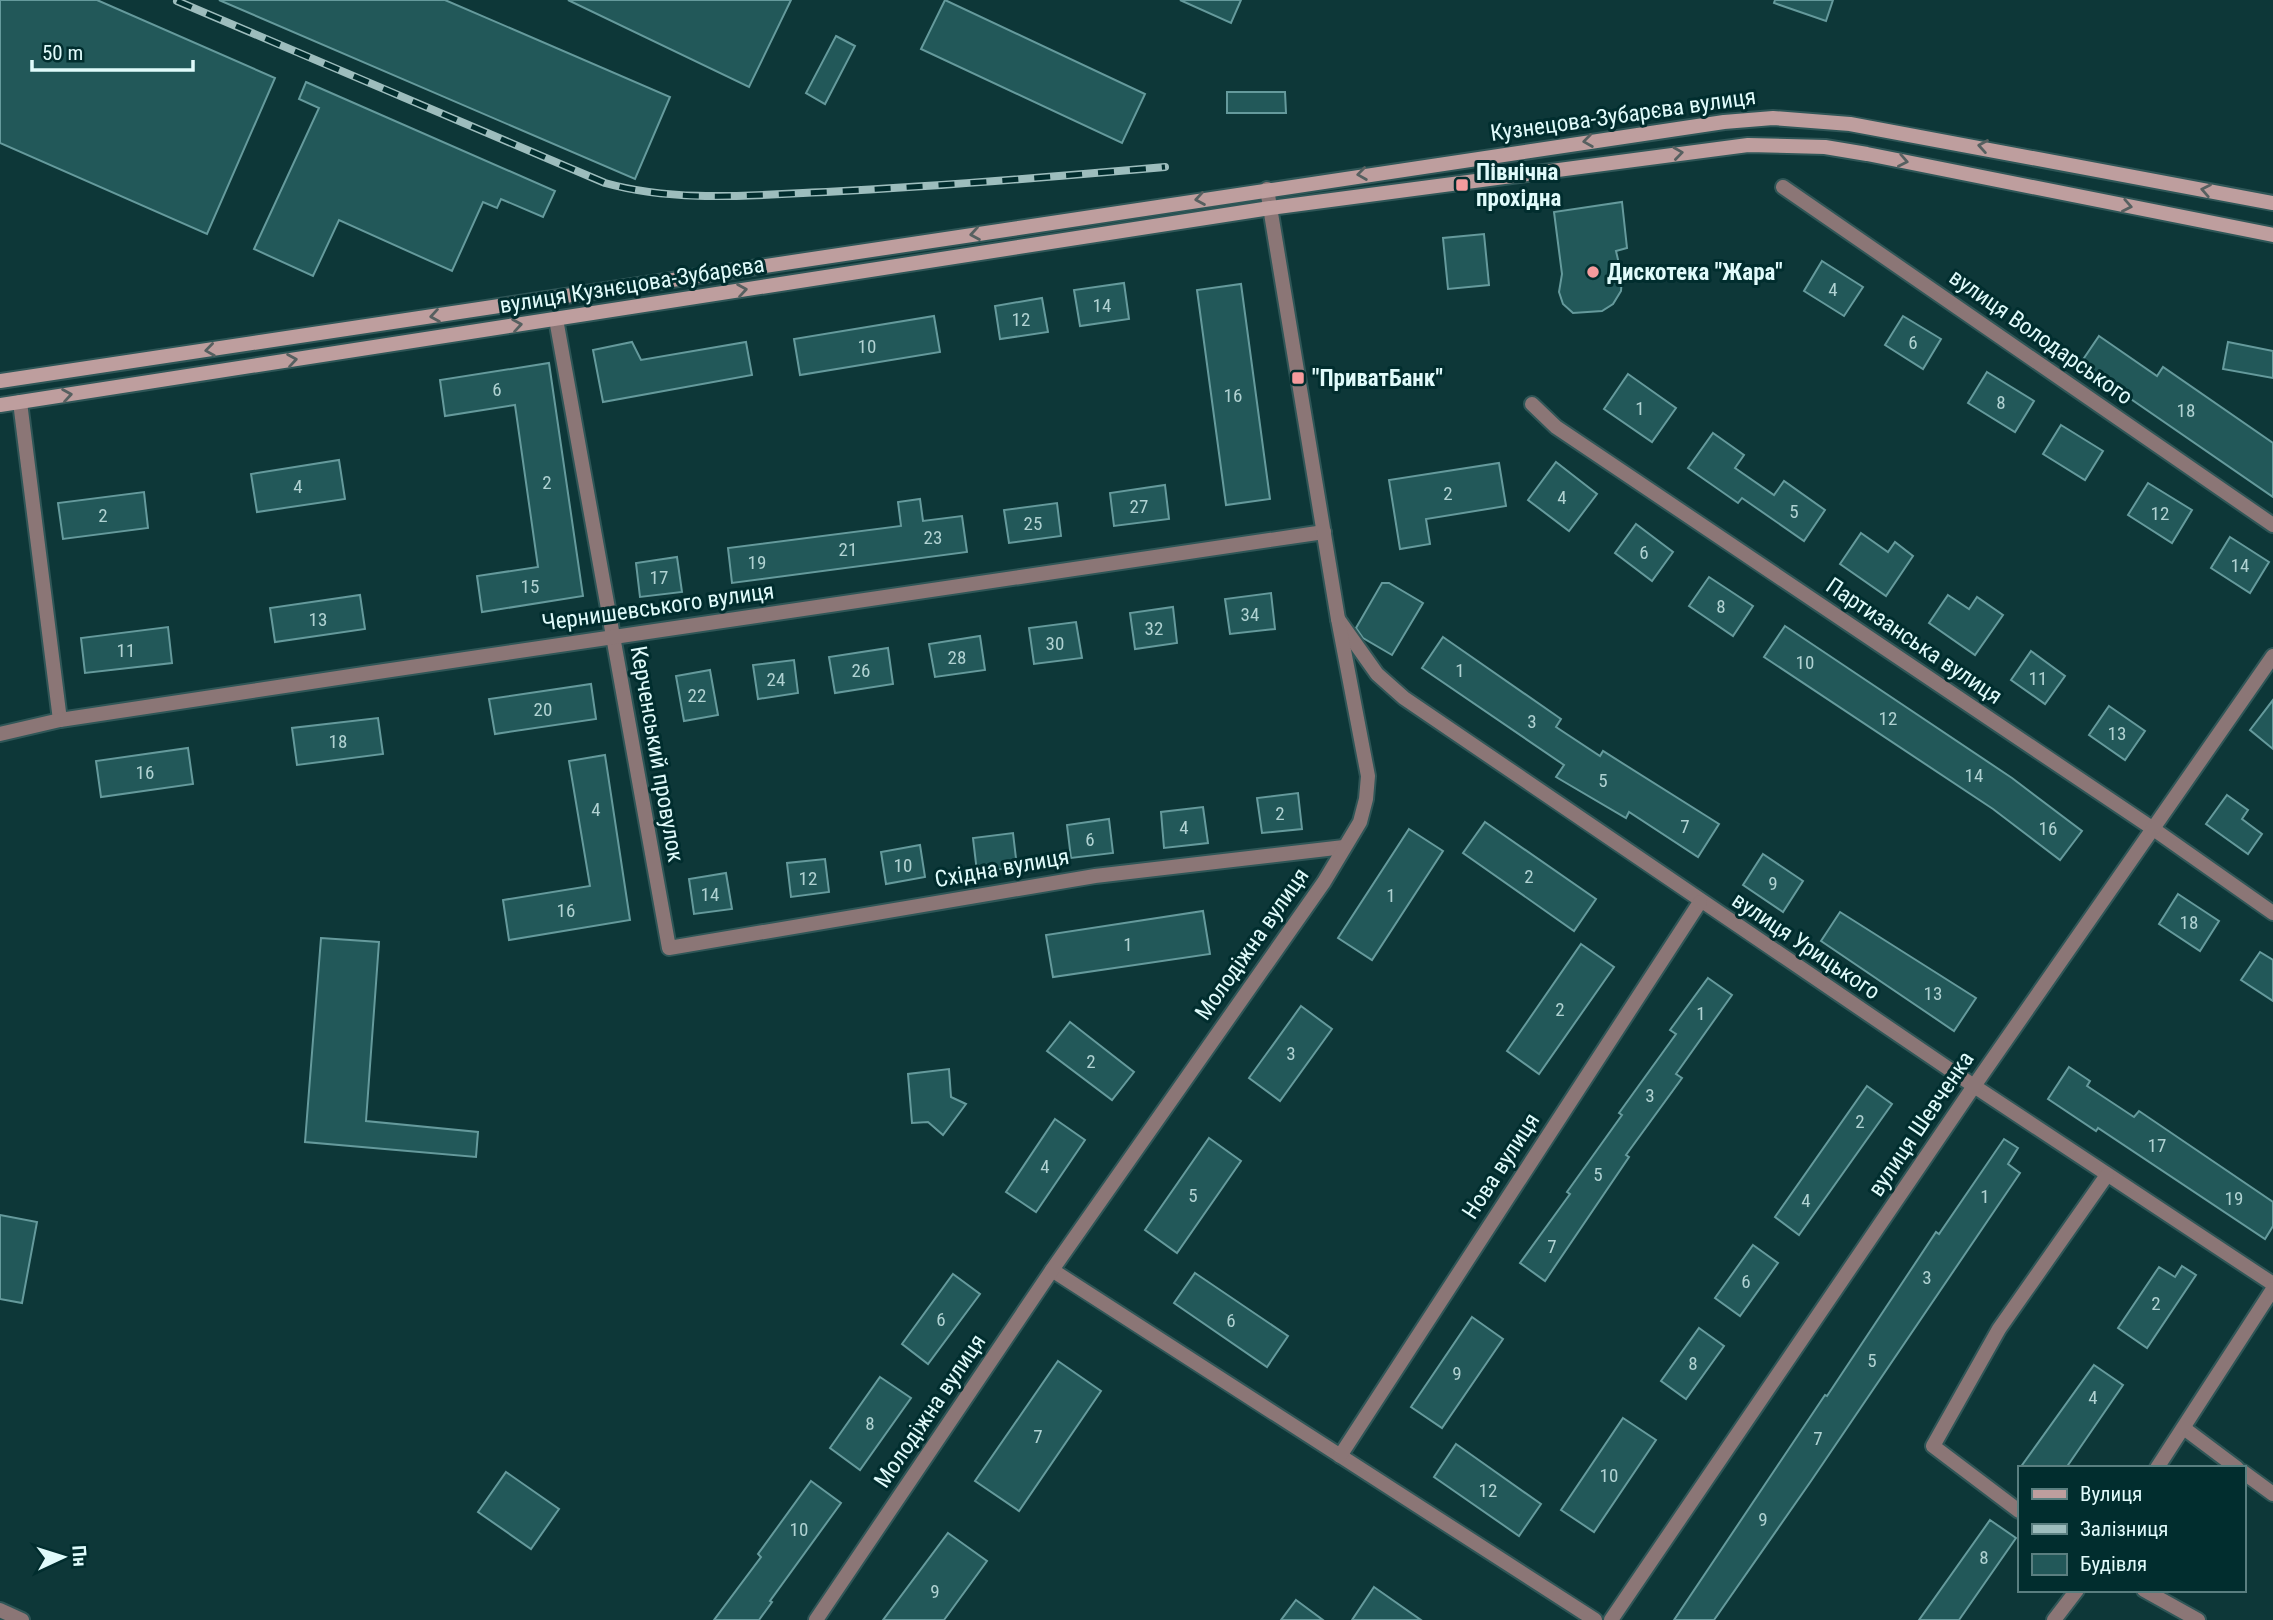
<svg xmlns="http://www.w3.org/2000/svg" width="2273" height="1620" font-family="'Roboto Condensed',sans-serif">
  <rect width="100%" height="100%" fill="#0d3738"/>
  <g fill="#225859" stroke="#659a9c" stroke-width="2">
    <polygon points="0,0 97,0 275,78 207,234 0,143"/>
    <polygon points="219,0 445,0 670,97 635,179"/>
    <polygon points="568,0 791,0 749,87"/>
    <polygon points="945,0 1145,94 1122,143 921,49"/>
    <polygon points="1180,0 1241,0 1231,23"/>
    <polygon points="1775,0 1833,0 1826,21 1774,3"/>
    <polygon points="836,36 855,46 825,104 806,93"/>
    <polygon points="306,82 555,191 543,217 501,199 497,208 483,202 452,271 339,220 313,276 254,249 319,108 299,99"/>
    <polygon points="1227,92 1285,92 1286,113 1227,113"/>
    <polygon points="1622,202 1627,248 1616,251 1622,277 1621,291 1613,304 1602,311 1573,313 1563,304 1559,292 1562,274 1554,212"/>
    <polygon points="1484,234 1489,285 1448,289 1443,238"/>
    <polygon points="1822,261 1863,287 1844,316 1804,291"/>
    <polygon points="1124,283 1129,319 1080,326 1074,290"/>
    <polygon points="1241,284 1270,499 1226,505 1197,290"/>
    <polygon points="1042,298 1048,332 1000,339 995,306"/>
    <polygon points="934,316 940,352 800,375 794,339"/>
    <polygon points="1903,316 1941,339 1923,369 1885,345"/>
    <polygon points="2099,336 2157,376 2163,367 2273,443 2273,497 2080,364"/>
    <polygon points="632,342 641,360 746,342 752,375 603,402 593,350"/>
    <polygon points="2228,342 2273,351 2273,378 2223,369"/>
    <polygon points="549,363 583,596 482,612 477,576 538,567 515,405 445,416 440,380"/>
    <polygon points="1987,372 2034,401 2015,432 1968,403"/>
    <polygon points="1628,374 1676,408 1652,442 1604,409"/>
    <polygon points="2061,425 2103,451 2085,480 2043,454"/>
    <polygon points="1713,433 1744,455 1735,468 1774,495 1784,481 1825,510 1804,541 1742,498 1738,503 1688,468"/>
    <polygon points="339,460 345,499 257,512 251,474"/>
    <polygon points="1556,462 1597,494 1569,531 1528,500"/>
    <polygon points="1499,463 1506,506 1426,519 1430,544 1400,549 1389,480"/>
    <polygon points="2148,483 2192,510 2172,543 2128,515"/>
    <polygon points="1165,485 1169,519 1114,526 1110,493"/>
    <polygon points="144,492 148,528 63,539 58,503"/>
    <polygon points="920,499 923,521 962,516 967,552 732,583 728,548 901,526 898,502"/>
    <polygon points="1057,503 1061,536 1009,543 1004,510"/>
    <polygon points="1636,524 1673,552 1652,581 1615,553"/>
    <polygon points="1861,533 1888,552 1895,542 1913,556 1886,596 1840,564"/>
    <polygon points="2230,537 2269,562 2250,593 2211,568"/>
    <polygon points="677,557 682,592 640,597 636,563"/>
    <polygon points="1709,577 1753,606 1733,636 1689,606"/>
    <polygon points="1382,583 1389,583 1423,603 1392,655 1363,638 1356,628"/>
    <polygon points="1271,593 1275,629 1230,634 1225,599"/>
    <polygon points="360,595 365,629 275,642 270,608"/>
    <polygon points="1948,595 1969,609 1977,597 2003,615 1975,655 1929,623"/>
    <polygon points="1173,607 1177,643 1135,649 1130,613"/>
    <polygon points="1076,622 1082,658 1034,664 1029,628"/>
    <polygon points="1785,626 2012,778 2082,831 2060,860 1993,809 1764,657"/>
    <polygon points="168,627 172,663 85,673 81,638"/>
    <polygon points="980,636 985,670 935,677 929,644"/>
    <polygon points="1443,637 1561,719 1556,727 1600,756 1603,751 1719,824 1698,857 1629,812 1626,818 1556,777 1564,765 1422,668"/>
    <polygon points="888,648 893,684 835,693 829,657"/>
    <polygon points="2031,651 2065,676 2045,704 2011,680"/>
    <polygon points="794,660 798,693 758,699 753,665"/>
    <polygon points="710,670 718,715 684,721 676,676"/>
    <polygon points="591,684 596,719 495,734 489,699"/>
    <polygon points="2273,700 2273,749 2250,730"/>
    <polygon points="2109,706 2145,731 2125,760 2089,735"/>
    <polygon points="378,718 383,754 297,765 292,728"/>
    <polygon points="188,748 193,784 101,797 96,761"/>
    <polygon points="605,755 630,920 509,940 503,900 590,886 569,761"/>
    <polygon points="1298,793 1302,829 1262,833 1257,798"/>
    <polygon points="2227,795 2248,810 2242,819 2262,834 2248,854 2206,824"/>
    <polygon points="1203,807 1208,843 1164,848 1161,812"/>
    <polygon points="1109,819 1113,853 1071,858 1067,825"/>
    <polygon points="1485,822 1596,899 1574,931 1463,853"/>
    <polygon points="1409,829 1443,851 1372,960 1338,938"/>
    <polygon points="1013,833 1017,867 977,872 973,838"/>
    <polygon points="920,845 925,877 886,884 881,852"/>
    <polygon points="1763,854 1803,881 1783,912 1743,885"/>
    <polygon points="825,859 829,892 791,897 787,863"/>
    <polygon points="726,873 732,909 694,914 689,879"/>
    <polygon points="2178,894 2219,921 2200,951 2159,924"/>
    <polygon points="1203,911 1210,954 1053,977 1046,935"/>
    <polygon points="1840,912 1976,998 1954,1031 1821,941"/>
    <polygon points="321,938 379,942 366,1121 478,1132 476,1157 305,1142"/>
    <polygon points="1581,944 1614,967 1539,1074 1507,1051"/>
    <polygon points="2260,952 2273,960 2273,1001 2241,980"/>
    <polygon points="1708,978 1732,995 1676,1074 1682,1078 1626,1155 1629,1157 1545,1281 1520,1263 1570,1194 1567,1192 1622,1115 1619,1113 1676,1034 1670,1030"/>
    <polygon points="1301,1006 1332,1029 1280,1101 1249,1078"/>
    <polygon points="1070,1022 1134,1072 1112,1100 1047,1051"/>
    <polygon points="2069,1067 2090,1081 2087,1086 2134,1117 2139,1111 2273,1202 2273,1226 2265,1239 2098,1128 2096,1131 2048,1099"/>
    <polygon points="949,1069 951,1097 966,1104 943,1135 928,1122 912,1123 908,1074"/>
    <polygon points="1867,1086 1892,1104 1799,1235 1775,1217"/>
    <polygon points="1055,1119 1085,1140 1036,1212 1006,1192"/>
    <polygon points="1209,1138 1241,1161 1177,1253 1145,1230"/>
    <polygon points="2004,1139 2018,1148 2008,1164 2020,1173 1811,1481 1714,1620 1674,1620 1825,1395 1827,1396 1936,1232 1939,1234"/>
    <polygon points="0,1215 37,1222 22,1303 0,1299"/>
    <polygon points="1753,1245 1778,1263 1740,1316 1715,1298"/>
    <polygon points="2182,1266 2196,1275 2147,1348 2118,1328 2159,1267 2175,1277"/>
    <polygon points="1195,1273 1288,1336 1267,1367 1174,1303"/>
    <polygon points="953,1274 980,1294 928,1364 902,1344"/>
    <polygon points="1472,1317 1503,1339 1442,1428 1411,1407"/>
    <polygon points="1699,1328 1724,1346 1686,1399 1661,1381"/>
    <polygon points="1058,1361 1101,1391 1019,1511 975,1481"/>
    <polygon points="2094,1365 2123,1385 2066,1468 2020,1468"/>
    <polygon points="880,1377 911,1398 860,1470 830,1448"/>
    <polygon points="1623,1418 1656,1440 1594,1532 1561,1510"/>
    <polygon points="1456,1444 1541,1504 1519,1536 1434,1477"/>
    <polygon points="506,1472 559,1509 531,1549 478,1512"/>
    <polygon points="811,1481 841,1503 770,1601 772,1602 759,1620 714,1620 761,1557 758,1554"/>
    <polygon points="1990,1520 2016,1538 1959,1620 1919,1620"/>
    <polygon points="948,1533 987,1561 944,1620 883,1620"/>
    <polygon points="1374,1587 1421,1620 1352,1620"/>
    <polygon points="1296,1600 1323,1620 1281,1620"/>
  </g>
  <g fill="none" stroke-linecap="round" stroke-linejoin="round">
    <g stroke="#2f5657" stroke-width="18">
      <g id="minor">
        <polyline points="1783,187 2273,525"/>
        <polyline points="556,319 669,948 1095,876 1344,847"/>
        <polyline points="20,402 60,720"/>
        <polyline points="1532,404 1556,427 2152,828 2273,913"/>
        <polyline points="1338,619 1377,674 1404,698 1974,1086 2273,1284"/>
        <polyline points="0,734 60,720 364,674 1324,532"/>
        <polyline points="1052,1270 1595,1620"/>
        <polyline points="2185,1429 2237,1468"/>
        <polyline points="1340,1456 1700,902"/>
        <polyline points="2157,1468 2273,1289"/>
        <polyline points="2243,1472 2273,1494"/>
        <polyline points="2019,1511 1933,1446 1999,1329 2107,1175"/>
        <polyline points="2144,1590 2198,1620"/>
        <polyline points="0,1610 22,1620"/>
        <polyline points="1611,1620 1974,1086 2273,656"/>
        <polyline points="2054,1620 2077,1590"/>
      </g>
    </g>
    <g stroke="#2f5657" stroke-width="18">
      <polyline id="tertiary" points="816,1620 1052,1270 1324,882 1360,822 1366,799 1368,776 1338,619 1267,189"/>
    </g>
    <g stroke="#2f5657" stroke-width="18">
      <g id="secondary">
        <polyline points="0,381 1724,122 1773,118 1850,124 2273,203"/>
        <polyline points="0,405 1270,208 1748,145 1825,147 1867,154 2273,235"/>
      </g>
    </g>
    <use href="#minor" stroke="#8b7676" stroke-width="14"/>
    <use href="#tertiary" stroke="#8b7676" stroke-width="14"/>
    <use href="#secondary" stroke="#be9e9e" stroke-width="14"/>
    <g stroke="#9dbdbd" stroke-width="8">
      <path id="rail" d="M 177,1 L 605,183 C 677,203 752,195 826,192 C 939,186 1052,177 1165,167"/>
    </g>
    <use href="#rail" stroke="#012d2e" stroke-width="5" stroke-dasharray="16" stroke-linecap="butt"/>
  </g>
  <defs><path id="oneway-chevron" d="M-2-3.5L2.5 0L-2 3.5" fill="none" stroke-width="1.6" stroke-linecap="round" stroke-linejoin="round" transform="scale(1.75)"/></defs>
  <g stroke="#566060">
    <use href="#oneway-chevron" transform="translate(1588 141) rotate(172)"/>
    <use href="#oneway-chevron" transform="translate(1983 146) rotate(-170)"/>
    <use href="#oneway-chevron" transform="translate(1678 153) rotate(-8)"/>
    <use href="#oneway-chevron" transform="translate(1903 161) rotate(11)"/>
    <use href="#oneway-chevron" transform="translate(1362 174) rotate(172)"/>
    <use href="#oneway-chevron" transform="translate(2206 190) rotate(-169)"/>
    <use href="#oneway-chevron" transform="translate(1200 199) rotate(171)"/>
    <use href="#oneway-chevron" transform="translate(2127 206) rotate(11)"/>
    <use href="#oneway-chevron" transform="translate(975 234) rotate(171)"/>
    <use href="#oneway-chevron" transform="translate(742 290) rotate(-9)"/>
    <use href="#oneway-chevron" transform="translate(435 316) rotate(171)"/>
    <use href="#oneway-chevron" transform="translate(517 325) rotate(-9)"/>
    <use href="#oneway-chevron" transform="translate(210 350) rotate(172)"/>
    <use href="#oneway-chevron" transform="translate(292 360) rotate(-9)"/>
    <use href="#oneway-chevron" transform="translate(67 395) rotate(-9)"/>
  </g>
  <g fill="#f59b9d" stroke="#012d2e" stroke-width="2.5">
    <rect x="1455" y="178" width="14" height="14" rx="3.5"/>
    <circle cx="1593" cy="272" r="7"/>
    <rect x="1291" y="371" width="14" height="14" rx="3.5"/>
  </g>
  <g text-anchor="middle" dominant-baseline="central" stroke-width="6" stroke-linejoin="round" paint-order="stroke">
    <g font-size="19" fill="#b0d2d2">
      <text x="1833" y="289">4</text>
      <text x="1102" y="305">14</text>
      <text x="1021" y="319">12</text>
      <text x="1913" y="342">6</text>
      <text x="867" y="346">10</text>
      <text x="497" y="389">6</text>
      <text x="1233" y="395">16</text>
      <text x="2001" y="402">8</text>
      <text x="1640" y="408">1</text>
      <text x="2186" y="410">18</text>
      <text x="547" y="482">2</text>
      <text x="298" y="486">4</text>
      <text x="1448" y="493">2</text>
      <text x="1562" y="497">4</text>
      <text x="1139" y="506">27</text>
      <text x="1794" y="511">5</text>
      <text x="2160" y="513">12</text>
      <text x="103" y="515">2</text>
      <text x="1033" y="523">25</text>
      <text x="933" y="537">23</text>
      <text x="848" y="549">21</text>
      <text x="1644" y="552">6</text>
      <text x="757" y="562">19</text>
      <text x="2240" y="565">14</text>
      <text x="659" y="577">17</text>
      <text x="530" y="586">15</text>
      <text x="1721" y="606">8</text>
      <text x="1250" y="614">34</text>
      <text x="318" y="619">13</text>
      <text x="1154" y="628">32</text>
      <text x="1055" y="643">30</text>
      <text x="126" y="650">11</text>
      <text x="957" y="657">28</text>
      <text x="1805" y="662">10</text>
      <text x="861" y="670">26</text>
      <text x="1460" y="670">1</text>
      <text x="2038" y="678">11</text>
      <text x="776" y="679">24</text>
      <text x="697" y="695">22</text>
      <text x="543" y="709">20</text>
      <text x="1888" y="718">12</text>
      <text x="1532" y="721">3</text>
      <text x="2117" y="733">13</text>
      <text x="338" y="741">18</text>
      <text x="145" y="772">16</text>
      <text x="1974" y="775">14</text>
      <text x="1603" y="780">5</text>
      <text x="596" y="809">4</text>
      <text x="1280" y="813">2</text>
      <text x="1685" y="826">7</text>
      <text x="1184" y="827">4</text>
      <text x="2048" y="828">16</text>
      <text x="1090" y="839">6</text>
      <text x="903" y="865">10</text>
      <text x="1529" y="876">2</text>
      <text x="808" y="878">12</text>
      <text x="1773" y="883">9</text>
      <text x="710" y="894">14</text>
      <text x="1391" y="895">1</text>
      <text x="566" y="910">16</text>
      <text x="2189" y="922">18</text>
      <text x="1128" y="944">1</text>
      <text x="1933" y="993">13</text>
      <text x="1560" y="1009">2</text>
      <text x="1701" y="1013">1</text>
      <text x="1291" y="1053">3</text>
      <text x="1091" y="1061">2</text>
      <text x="1650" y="1095">3</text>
      <text x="1860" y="1121">2</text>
      <text x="2157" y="1145">17</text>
      <text x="1045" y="1166">4</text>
      <text x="1598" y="1174">5</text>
      <text x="1193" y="1195">5</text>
      <text x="1985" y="1196">1</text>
      <text x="2234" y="1198">19</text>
      <text x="1806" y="1200">4</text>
      <text x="1552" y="1246">7</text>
      <text x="1927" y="1277">3</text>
      <text x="1746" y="1281">6</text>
      <text x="2156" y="1303">2</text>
      <text x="941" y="1319">6</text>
      <text x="1231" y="1320">6</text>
      <text x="1872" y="1360">5</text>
      <text x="1693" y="1363">8</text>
      <text x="1457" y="1373">9</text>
      <text x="2093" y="1397">4</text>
      <text x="870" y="1423">8</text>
      <text x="1038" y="1436">7</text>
      <text x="1818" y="1438">7</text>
      <text x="1609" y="1475">10</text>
      <text x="1488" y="1490">12</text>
      <text x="1763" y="1519">9</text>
      <text x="799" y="1529">10</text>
      <text x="1984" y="1557">8</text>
      <text x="935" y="1591">9</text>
    </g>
    <g font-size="23" fill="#e0fbfb" stroke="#012d2e">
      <text transform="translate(1623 115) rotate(-8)">Кузнецова-Зубарєва вулиця</text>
      <text transform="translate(632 285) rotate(-9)">вулиця Кузнєцова-Зубарєва</text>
      <text transform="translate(2041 337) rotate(35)">вулиця Володарського</text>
      <text transform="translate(658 607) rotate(-8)">Чернишевського вулиця</text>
      <text transform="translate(1914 641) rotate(34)">Партизанська вулиця</text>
      <text transform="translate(657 754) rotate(80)">Керченський провулок</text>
      <text transform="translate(1002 868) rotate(-10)">Східна вулиця</text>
      <text transform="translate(1252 944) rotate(-55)">Молодіжна вулиця</text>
      <text transform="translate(1806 946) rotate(34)">вулиця Урицького</text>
      <text transform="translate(1921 1124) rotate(-56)">вулиця Шевченка</text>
      <text transform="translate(1501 1166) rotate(-57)">Нова вулиця</text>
      <text transform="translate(930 1411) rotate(-56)">Молодіжна вулиця</text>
    </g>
    <g font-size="23" font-weight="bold" fill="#e0fbfb" stroke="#012d2e" text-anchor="start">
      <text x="1476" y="172">Північна<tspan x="1476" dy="26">прохідна</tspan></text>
      <text x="1607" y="272">Дискотека "Жара"</text>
      <text x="1312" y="378">"ПриватБанк"</text>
    </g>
  </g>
  <rect x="2018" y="1466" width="228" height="126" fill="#012d2e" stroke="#5a7f80" stroke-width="2"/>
  <rect x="2032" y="1489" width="35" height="10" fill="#be9e9e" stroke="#5a7f80" stroke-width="2"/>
  <text x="2080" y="1501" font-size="21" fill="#e0fbfb">Вулиця</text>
  <rect x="2032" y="1524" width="35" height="10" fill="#9dbdbd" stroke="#5a7f80" stroke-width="2"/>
  <text x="2080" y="1536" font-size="21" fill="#e0fbfb">Залізниця</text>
  <rect x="2032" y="1554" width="35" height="21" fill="#225859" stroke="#5a7f80" stroke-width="2"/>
  <text x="2080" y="1571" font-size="21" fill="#e0fbfb">Будівля</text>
  <g transform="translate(63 1557) rotate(86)" stroke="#012d2e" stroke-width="5" paint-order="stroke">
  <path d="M0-5L12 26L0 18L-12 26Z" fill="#e0fbfb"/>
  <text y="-10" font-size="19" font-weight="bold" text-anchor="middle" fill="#e0fbfb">Пн</text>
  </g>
  <path d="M32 60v10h161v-10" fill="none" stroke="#e0fbfb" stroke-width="3.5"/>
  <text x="42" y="60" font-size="21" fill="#e0fbfb" stroke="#012d2e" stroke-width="5" paint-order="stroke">50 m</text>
</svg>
